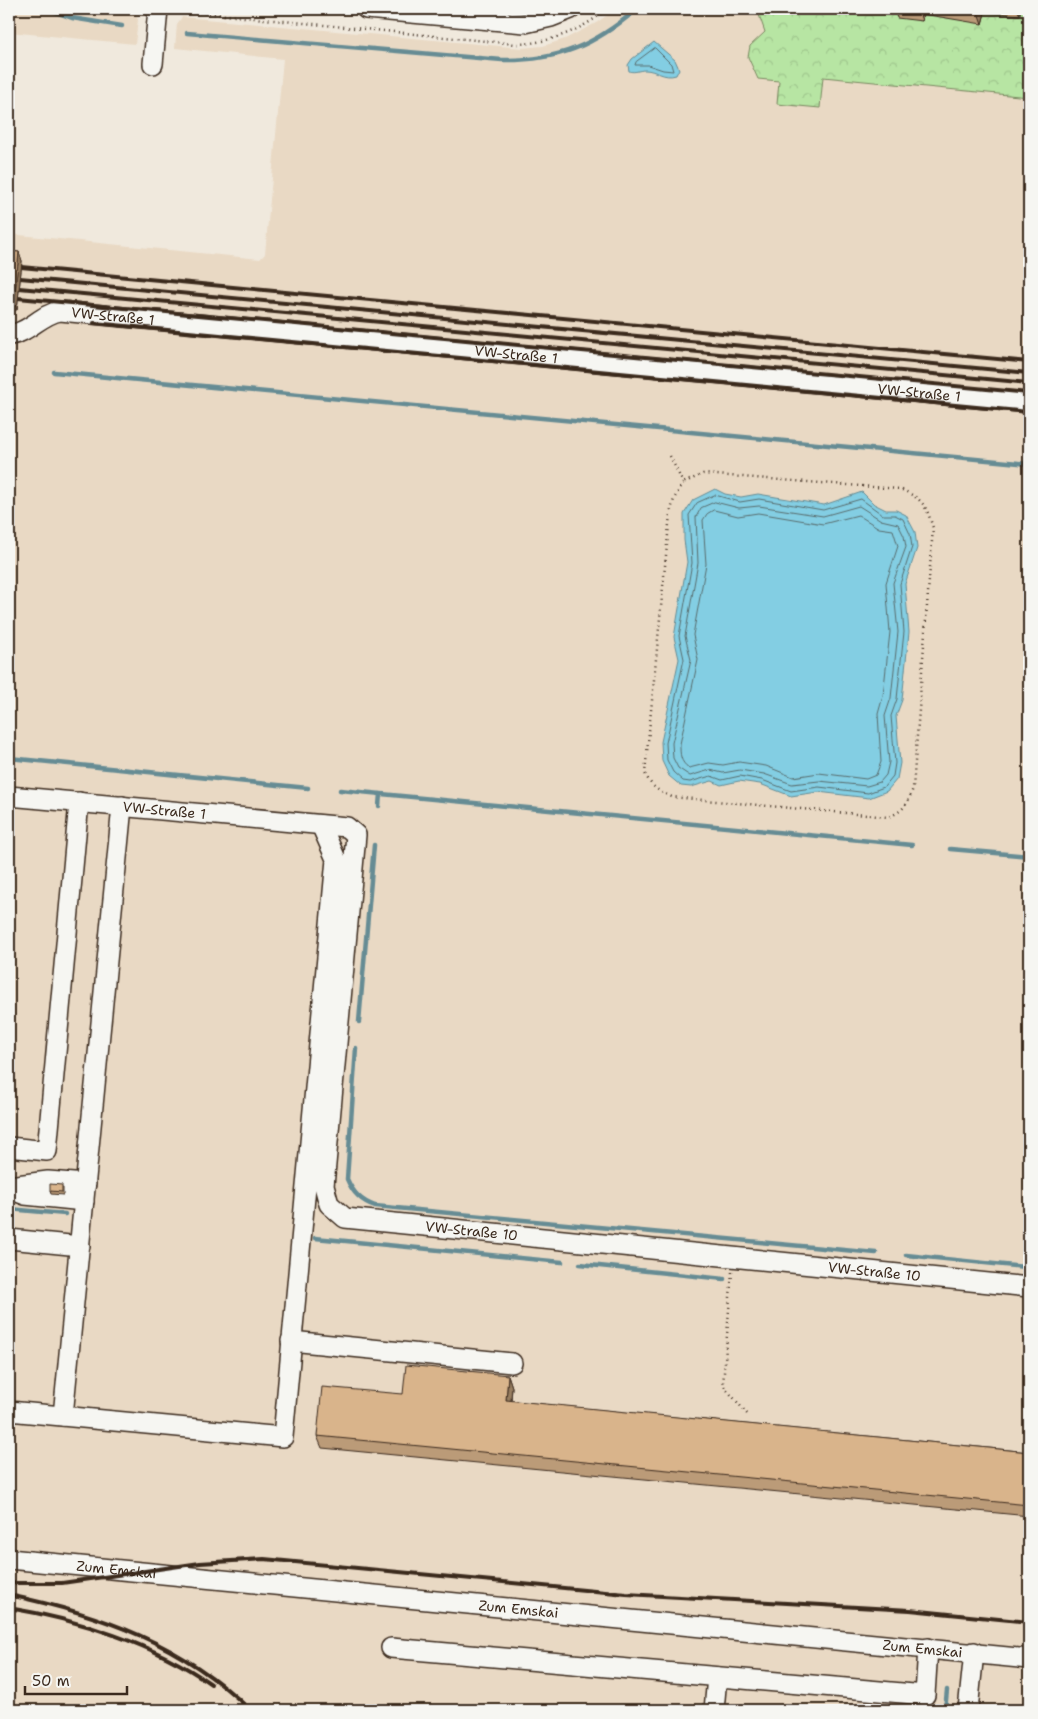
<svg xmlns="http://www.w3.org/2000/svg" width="1038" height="1719" font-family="'Shantell Sans',sans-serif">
  <defs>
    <pattern id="grass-dots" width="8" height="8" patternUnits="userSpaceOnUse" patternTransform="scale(1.25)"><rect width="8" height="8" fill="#b7e5a3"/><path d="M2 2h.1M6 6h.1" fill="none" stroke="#9ec58c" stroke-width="1.8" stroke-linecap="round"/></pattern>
    <pattern id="forest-crowns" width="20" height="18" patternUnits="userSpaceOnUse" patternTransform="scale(1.25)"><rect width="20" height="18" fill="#b7e5a3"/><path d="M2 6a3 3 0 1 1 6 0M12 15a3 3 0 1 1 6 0" fill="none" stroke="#9ec58c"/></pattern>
  </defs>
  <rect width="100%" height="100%" fill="#f0e9dd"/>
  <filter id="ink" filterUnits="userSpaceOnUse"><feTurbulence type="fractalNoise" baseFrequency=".02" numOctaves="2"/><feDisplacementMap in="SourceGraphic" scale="10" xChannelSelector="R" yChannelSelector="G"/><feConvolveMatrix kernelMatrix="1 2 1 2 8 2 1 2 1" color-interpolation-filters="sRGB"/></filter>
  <g filter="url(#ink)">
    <g fill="#e9d9c4">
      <polygon points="9,9 130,10 136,13 138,20 135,44 9,32"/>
      <polygon points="616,9 1029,9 1029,1710 9,1710 9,234 260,259 265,254 283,59 175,48 177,24 182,17 522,48 543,46 565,39 596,23"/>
    </g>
    <polygon fill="url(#grass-dots)" stroke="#798860" points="458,9 554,9 522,16"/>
    <polygon fill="url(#forest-crowns)" stroke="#798860" points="757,9 882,9 898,10 922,21 923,14 982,23 986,9 995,9 995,13 1019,15 1020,9 1029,9 1029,97 823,77 820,108 777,104 779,81 758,79 748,57 750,46 765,32"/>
    <g fill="#83cee3" stroke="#668c94">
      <path d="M 654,42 L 675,60 L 679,69 L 676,75 C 664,79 656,70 645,70 C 639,70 635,73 629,71 L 628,65 L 632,59 Z"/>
      <polygon points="715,489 725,494 741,497 758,494 824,505 862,492 874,504 886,510 896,510 906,515 915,532 917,548 905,584 909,632 902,700 896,716 900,763 897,779 887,791 869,798 818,792 791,796 760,784 739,781 721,785 712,781 691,787 681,786 669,776 662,761 661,742 679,659 674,637 687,562 684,540 684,514 693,500"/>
    </g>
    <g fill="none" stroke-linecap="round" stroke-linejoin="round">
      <g stroke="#586c6d" stroke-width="1">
        <polygon points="655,48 671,64 673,71 663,70 648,65 635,65 636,62"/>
        <polygon points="715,495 740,502 759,499 823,510 861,499 883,515 895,515 903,519 910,534 912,547 900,584 904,632 897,699 891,716 895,763 893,776 884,787 868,793 819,787 791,791 762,780 740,776 722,780 711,776 690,782 683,781 673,772 667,760 666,743 684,659 679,636 692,563 689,515 697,503"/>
        <polygon points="715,502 739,508 759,506 823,516 859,506 881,520 898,524 904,536 906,547 893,583 898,632 891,698 885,716 889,762 886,775 880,782 867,786 819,781 792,784 764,774 740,770 723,773 710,770 690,776 678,768 673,758 672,743 691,660 685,636 698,563 696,517 701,508"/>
        <path d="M 714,510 L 738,516 L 758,513 L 823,524 L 858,515 L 879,528 L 893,530 L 898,546 L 886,583 L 890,632 L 883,696 L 878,714 L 881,762 L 876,775 L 866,779 L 819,773 L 793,777 L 766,766 L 739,762 L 723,765 L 709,763 L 689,768 C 680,762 680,754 680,744 L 698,660 L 693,635 L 706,564 L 703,520 L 707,514 Z"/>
      </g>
      <g stroke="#668c94" stroke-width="4.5">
        <polyline points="47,9 72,18 122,26"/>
        <path d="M 187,33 L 502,60 C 559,61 595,45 637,9"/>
        <polyline points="54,372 1029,464"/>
        <polyline points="9,758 308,788"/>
        <polyline points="340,790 912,845"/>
        <polyline points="379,806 380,794"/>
        <polyline points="950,849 1029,856"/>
        <polyline points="359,1022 374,845"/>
        <path d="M 356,1048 L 347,1179 C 353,1193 361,1201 375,1206 L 876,1253"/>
        <polyline points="9,1209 65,1214"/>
        <polyline points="315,1238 562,1262"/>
        <polyline points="906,1255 1025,1267"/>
        <polyline points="580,1264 724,1279"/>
        <polyline points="945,1710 947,1690"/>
      </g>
      <g stroke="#3b2a1e" stroke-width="22">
        <g id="minor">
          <polyline points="366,9 525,23 551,17 571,9"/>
          <polyline points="153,64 158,9"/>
          <path id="s1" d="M 9,335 C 29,333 41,314 60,311 L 1029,403"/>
          <path id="s2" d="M 9,796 L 347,827 L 356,835 L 324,1186 L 329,1204 L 345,1218 L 1029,1287"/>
          <polyline points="9,1147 47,1151 79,802"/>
          <polyline points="9,1186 48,1181 86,1184"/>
          <polyline points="12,1190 25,1195 84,1201"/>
          <polyline points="9,1239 80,1246"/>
          <polyline points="291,1341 512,1363"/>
          <polyline points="9,1411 283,1437 336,859 321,825"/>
          <polyline points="63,1416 122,806"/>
          <path id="s3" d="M 9,1559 L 1029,1659"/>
          <polyline points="391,1648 925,1695 928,1648"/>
          <polyline points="714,1710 717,1677"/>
          <polyline points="968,1710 974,1652"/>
        </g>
      </g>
      <g stroke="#3b2a1e" stroke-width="2.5" stroke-dasharray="1 4" stroke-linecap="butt">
        <path d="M 174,10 L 515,44 C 548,44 583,30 607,9"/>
        <path d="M 670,456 L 683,483 L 674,499 L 670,514 L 645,773 C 651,787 658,791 672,797 L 888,817 C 904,811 908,804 913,788 L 933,528 C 926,505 923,499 900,489 L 703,474 L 683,483"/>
        <polyline points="732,1272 723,1385 748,1415"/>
      </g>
      <use href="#minor" stroke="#f6f6f2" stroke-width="19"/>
      <g stroke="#3b2a1e" stroke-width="4">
        <polyline points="21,267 1029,362"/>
        <polyline points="20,278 1029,373"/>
        <polyline points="19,288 1029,383"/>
        <polyline points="18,298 1029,393"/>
        <polyline points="94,323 1029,412"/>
        <polyline points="9,1583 62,1583 200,1563 264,1559 626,1594 910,1610 1029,1622"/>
        <path d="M 9,1595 C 100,1614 183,1644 250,1710"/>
        <path d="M 9,1608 C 76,1619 155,1644 211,1684"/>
      </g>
    </g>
    <g fill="#bb9b78" stroke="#3b2a1e">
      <polygon points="882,9 986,9 982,24 923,14 922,21 897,18 894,10"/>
      <polygon points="994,9 1020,9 1020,15 995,13"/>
      <polygon points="9,251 19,252 22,261 17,310 9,310"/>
      <polygon points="63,1188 63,1195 51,1194 50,1191"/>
      <polygon points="508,1375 512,1387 511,1401 1029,1452 1029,1516 322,1448 317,1436 403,1394"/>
    </g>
    <g fill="#987e61" stroke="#3b2a1e">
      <polygon points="918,9 921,9 923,14 922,21"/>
      <polygon points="978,9 986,9 982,24 978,12"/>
      <polygon points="1017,9 1020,9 1020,15"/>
      <polygon points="19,252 22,261 17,310 14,302"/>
      <polygon points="508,1375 512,1387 510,1412 506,1400"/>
    </g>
    <g fill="#d9b48b" stroke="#3b2a1e">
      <polygon points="958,9 978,9 978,12"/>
      <polygon points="9,251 19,252 14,302 9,301"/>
      <polygon points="50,1184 62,1185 62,1192 50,1191"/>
      <polygon points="406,1365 508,1375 506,1400 1029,1452 1029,1505 317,1436 322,1387 403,1394"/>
    </g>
  </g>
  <g text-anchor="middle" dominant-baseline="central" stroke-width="4" stroke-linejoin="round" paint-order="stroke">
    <g font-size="14" fill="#3b2a1e" stroke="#f6f6f2">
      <text stroke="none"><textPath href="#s1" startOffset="110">VW-Straße 1</textPath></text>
      <text stroke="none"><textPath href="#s1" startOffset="515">VW-Straße 1</textPath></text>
      <text stroke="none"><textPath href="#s1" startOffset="920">VW-Straße 1</textPath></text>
      <text stroke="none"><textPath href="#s2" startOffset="156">VW-Straße 1</textPath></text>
      <text stroke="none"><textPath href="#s2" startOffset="871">VW-Straße 10</textPath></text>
      <text stroke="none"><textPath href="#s2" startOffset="1276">VW-Straße 10</textPath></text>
      <text stroke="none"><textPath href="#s3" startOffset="108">Zum Emskai</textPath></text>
      <text stroke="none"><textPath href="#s3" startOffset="512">Zum Emskai</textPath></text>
      <text stroke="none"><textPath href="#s3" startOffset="918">Zum Emskai</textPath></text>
    </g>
  </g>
  <rect width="1038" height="1719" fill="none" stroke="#f6f6f2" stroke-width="30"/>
  <rect x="15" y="15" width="1008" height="1689" fill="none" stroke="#3b2a1e" stroke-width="2" filter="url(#ink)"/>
  <path d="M25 1686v8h102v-8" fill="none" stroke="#3b2a1e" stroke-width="2.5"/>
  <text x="32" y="1686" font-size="15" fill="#3b2a1e" stroke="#f6f6f2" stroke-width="4" paint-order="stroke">50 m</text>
</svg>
